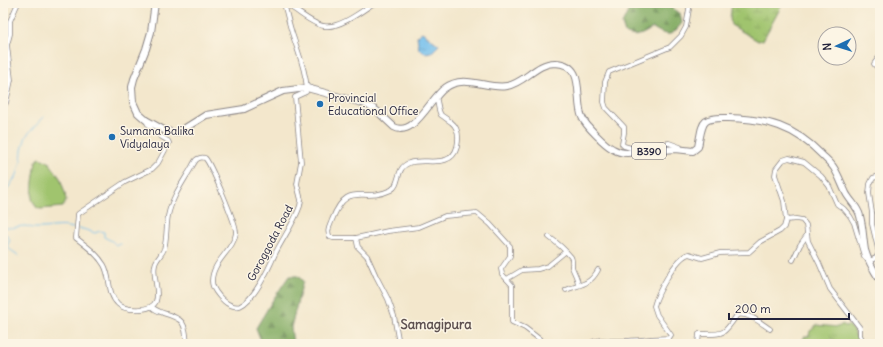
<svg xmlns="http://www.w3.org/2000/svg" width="883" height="347" font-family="Delius,sans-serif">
  <defs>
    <pattern id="grass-tufts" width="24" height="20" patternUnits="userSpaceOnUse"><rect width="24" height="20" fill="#a0c46e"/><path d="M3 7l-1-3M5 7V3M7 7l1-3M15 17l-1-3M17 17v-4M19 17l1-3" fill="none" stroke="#8aa860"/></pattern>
    <pattern id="forest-firs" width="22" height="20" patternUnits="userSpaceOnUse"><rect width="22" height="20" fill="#80aa61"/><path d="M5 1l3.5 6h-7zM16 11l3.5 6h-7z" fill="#688a51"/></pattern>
    <pattern id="wetland-marsh" width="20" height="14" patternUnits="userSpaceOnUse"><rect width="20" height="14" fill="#a0c46e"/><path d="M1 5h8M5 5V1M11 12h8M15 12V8" fill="none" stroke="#8aa860"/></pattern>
    <pattern id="water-ripples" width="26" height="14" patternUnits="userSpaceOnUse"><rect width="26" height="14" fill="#73bfed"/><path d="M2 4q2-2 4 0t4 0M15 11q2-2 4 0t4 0" fill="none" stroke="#5e9bc1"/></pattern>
  </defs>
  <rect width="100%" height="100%" fill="#fcf5e5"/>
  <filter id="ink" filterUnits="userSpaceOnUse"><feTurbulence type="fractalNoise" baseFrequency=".025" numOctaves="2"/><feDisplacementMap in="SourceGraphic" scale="8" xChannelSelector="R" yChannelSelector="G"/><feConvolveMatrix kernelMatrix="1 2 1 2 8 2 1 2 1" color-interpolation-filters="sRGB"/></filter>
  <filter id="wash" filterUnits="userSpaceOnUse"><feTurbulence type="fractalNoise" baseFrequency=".012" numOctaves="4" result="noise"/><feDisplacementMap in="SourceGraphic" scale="16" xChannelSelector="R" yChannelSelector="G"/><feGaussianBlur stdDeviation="0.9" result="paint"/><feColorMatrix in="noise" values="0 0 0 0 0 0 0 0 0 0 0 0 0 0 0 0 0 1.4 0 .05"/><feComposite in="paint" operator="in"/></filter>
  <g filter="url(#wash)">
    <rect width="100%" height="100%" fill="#f3e7cc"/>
    <path fill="url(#grass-tufts)" stroke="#617354" d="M 843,324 L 845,326 L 849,325 L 862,344 L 836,343 L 835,340 L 832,339 C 826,342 813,341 806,342 L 803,339 L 804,337 L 809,336 L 810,331 L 813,329 L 816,325 L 838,327 Z"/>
    <g fill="url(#forest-firs)" stroke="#51664e">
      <path d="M 629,3 L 672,3 L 674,10 L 680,13 L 682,23 C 671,37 668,37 653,28 C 642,34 637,39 625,33 L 622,24 L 628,12 Z"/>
      <polygon points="289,276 298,276 303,281 291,327 293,344 261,344 262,343 256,328 274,298"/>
    </g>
    <polygon fill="url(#wetland-marsh)" stroke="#617354" points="732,3 783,3 763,40 758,41 731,25 730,18"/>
    <polygon fill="#a0c46e" stroke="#617354" points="40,158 49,162 60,178 65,193 66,201 63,207 40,209 36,207 32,199 33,182 36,161"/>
    <polygon fill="url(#water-ripples)" stroke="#4a7094" points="422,32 439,45 432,52 425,53 419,49 417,36"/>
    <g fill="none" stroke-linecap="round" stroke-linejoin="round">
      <g stroke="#73bfed" stroke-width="1">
        <polyline points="3,195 17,175 21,161 22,150 26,136 44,117"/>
        <path d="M 3,226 C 10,230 17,226 25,226 C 28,226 31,228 34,228 C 48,229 60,224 73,228"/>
        <polyline points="79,228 86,230 95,233 100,231 104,232 104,237 112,241 116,245 121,244"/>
        <path d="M 3,231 L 10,240 L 7,246 C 10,251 15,252 19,256"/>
      </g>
    </g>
  </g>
  <g filter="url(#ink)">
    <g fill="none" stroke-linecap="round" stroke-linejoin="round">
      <g stroke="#8a8484" stroke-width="5.5">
        <g id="minor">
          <path d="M 284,3 C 287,15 290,28 294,39 C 300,57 305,69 307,88"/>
          <path d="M 290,3 L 292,8 C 300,13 314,25 324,26 C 339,29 362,11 374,3"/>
          <polyline points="880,56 874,64 880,70"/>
          <path d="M 436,97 C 438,102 438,111 441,115 C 444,117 448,120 451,122 C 459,128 459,138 457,147 C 451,170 424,157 409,163 C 395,168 401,185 391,190 C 362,204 348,179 332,220 C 330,226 326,231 330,237 L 333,238 L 356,238 L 388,231 L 419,227 L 445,216 L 477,213 L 490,224 L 510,246 L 510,256 L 501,269 L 502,274 L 512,285 L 512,322 L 525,328 L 546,344"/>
          <polyline points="6,103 11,80 7,45 10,34 10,21 18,3"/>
          <path d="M 146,120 C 150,131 159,135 168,141 L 169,143 L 158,163 L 152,169 L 125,182 L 78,214 L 76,238 C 86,246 97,253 104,265 C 111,277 107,294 118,304 C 125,311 152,312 156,301 C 160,290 152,276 155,265 C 156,259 162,255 164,249 C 167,239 166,227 168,216 C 171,201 179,188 187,175 C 190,171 193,164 196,160 C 198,158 202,157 205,158 C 210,162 237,226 236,233 C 234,250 212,261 212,281 C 212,288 218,296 224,301 C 227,304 235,308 240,306 C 254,300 269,268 275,254 C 283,238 294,223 300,206 L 301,200 L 297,184 L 301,162 L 295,97 L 306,92 L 305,88"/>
          <polyline points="680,147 669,143 631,148 624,146 622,144 624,133 624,127 606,108 604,102 605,82 609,72 670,47 681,36 686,27 690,3"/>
          <polyline points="3,179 5,177"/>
          <polyline points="786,220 796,219 802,220 806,225 808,241 819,263 830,289 860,328 860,335 864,344"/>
          <path d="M 549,237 C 556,242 566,251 571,257 C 573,260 572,263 572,267 C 574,273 578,278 578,285"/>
          <polyline points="356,238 358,247 367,256 376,276 388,299 394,316 399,344"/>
          <polyline points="793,260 800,245 807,235"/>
          <polyline points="507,279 522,270 538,269 548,266 565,252"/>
          <path d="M 566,290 C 581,284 590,285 598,270"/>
          <path d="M 152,307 C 155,310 158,311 163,313 C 184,319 185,322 187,344"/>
          <path d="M 589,344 C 600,337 610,342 622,341 C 638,341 653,338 669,338 L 671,335 L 657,315 L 654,306 C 657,294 676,257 689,254 L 702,258 L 720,253 L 749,252 L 760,242 L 780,231 L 784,227 L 786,220 L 784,201 L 775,175 L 776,169 L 783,160 L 789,158 L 804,162 L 821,176 L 829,186 L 837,204 L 844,209 L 850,216 L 854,223 L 864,256 L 869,261 L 876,258 L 879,253 L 872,224 L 872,213 L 869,193 L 870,184 L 873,178 L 880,176"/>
          <path d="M 698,344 L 699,334 C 724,334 723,336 737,315 C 748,312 761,323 770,329"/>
        </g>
      </g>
      <g stroke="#8a8484" stroke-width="8">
        <path id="primary" d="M 155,3 L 151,32 L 146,49 L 134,79 L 132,87 L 133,102 L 138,113 L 146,120 L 164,130 L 175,133 L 182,130 L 206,115 L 244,109 L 283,91 L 307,88 L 366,104 L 377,111 L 394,127 C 414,138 431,97 445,88 C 465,73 487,90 507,86 C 525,83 536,63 555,63 C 587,64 574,99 582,117 C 585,125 605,145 613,149 C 618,152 622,153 627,153 L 676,149 L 693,151 L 698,147 C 703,122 700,117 728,118 C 767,119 794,126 822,155 C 826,159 831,163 834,168 C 839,176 842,185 846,193 C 850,201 858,207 860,216 C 863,227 863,239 865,250 C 868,261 874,271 880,280"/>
      </g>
      <use href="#minor" stroke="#fff" stroke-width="4"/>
      <use href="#primary" stroke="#fff" stroke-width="6"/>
    </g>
  </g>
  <g fill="#1f6fb2" stroke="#fcf5e5" stroke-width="1.5">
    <circle cx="320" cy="104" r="4"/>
    <circle cx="112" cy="137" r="4"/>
  </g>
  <g text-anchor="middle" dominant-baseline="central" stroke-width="3" stroke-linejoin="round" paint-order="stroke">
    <rect fill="#fcf5e5" stroke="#63616e" stroke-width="1" x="632" y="143" width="34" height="16" rx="3"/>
    <g font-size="10" font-weight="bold" fill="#22223b">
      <text x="649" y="151">B390</text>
    </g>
    <g font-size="11" fill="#22223b" stroke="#fcf5e5" text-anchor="start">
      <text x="328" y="98">Provincial<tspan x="328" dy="13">Educational Office</tspan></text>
      <text x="120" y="131">Sumana Balika<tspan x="120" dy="13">Vidyalaya</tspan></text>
    </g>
    <g font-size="11" fill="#22223b" stroke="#fcf5e5">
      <text transform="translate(270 243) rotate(-62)">Goroggoda Road</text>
    </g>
    <g font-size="13" font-weight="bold" fill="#5e5151" stroke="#fcf5e5">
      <text x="436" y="324">Samagipura</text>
    </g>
  </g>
  <rect width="883" height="347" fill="none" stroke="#fcf5e5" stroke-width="16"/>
  <g transform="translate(837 46) rotate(266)"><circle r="19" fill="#fcf5e5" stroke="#a5a1a1"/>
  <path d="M0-3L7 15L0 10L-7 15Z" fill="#1f6fb2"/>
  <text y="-6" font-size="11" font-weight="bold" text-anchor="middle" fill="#22223b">N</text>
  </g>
  <path d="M729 313v6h120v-6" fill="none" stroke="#22223b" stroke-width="2"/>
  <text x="735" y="313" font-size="12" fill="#22223b" stroke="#fcf5e5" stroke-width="3" paint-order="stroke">200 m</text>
</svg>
